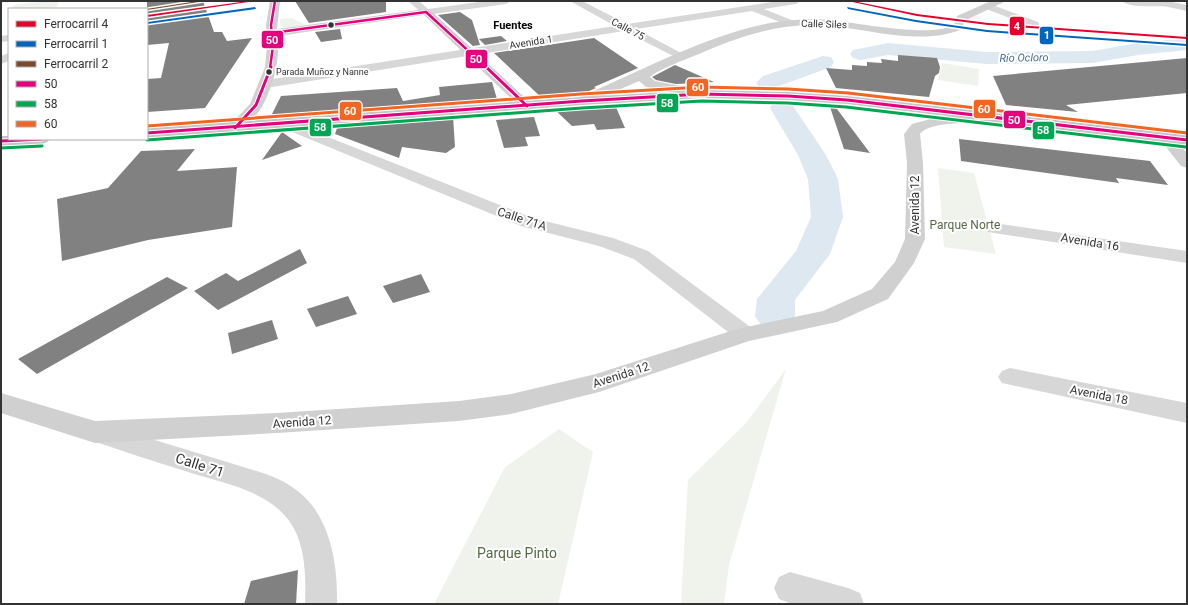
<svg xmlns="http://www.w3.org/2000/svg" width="1188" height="605" font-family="Roboto,sans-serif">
  <rect width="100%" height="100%" fill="#fff"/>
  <g fill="#eff3ec">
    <polygon points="45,1 59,1 57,7 36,9 12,9 14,5"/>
    <polygon points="292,18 306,25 285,28 280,25 280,19"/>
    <polygon points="942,63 979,69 978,86 938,80"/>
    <polygon points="938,168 974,173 996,254 944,247"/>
    <polygon points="786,369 729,565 724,604 681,604 688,480 746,423"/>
    <polygon points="559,429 593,452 558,604 434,604 505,467"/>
  </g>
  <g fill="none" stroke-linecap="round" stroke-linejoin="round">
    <g fill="#dde8f0" fill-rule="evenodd">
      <polygon points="1187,38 1187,50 1138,55 1093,63 987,64 888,55 860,60 853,58 850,54 853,50 888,43 987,52 1093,51 1138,43"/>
      <polygon points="823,56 831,57 834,62 831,67 768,90 760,88 756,83 763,76"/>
      <polygon points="782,101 791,103 826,155 838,179 843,217 830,254 795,300 795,316 789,325 775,329 761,325 755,316 757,299 796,251 811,217 808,179 798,155 770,108 773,103"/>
    </g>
  </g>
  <g fill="#818181">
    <polygon points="147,1 203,1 214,32 222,32 227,41 252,38 205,108 147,112 147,79 161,78 169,43 147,45"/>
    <polygon points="295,1 386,1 386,12 309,23"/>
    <polygon points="460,12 472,20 480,45 473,46 438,15"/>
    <polygon points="340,29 342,39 321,42 315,32"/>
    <polygon points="501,36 507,41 485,45 479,39"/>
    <polygon points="594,38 638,68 594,87 596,88 578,96 542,98 494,53"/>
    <polygon points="898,55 937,58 940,67 939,73 935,76 929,97 836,88 826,68 852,70 852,65 867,66 867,62 882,63 881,59 898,61"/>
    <polygon points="1187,58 1187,93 1066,105 1078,112 1006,105 993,76"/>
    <polygon points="675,65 714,82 676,84 656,80 652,77"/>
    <polygon points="492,82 497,99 452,103 452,105 271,116 281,96 397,88 403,101 440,95 439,87"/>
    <polygon points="829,104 834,105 870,153 844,149"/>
    <polygon points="615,105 625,128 597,130 594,124 572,126 554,109"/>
    <polygon points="453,116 455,147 446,153 402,147 399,158 335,134 338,125"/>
    <polygon points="534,117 540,136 525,137 528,146 504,148 496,120"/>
    <polygon points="282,132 302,146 262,160"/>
    <polygon points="959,139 1150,161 1168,185 1116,178 1119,183 961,161"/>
    <polygon points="195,149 177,171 237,167 232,227 148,240 62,261 57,199 108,188 141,151"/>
    <polygon points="300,249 307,263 218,310 194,291 226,273 238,281"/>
    <polygon points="421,274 430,292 393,303 383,286"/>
    <polygon points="167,277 188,288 37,374 18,359"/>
    <polygon points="348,296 357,314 316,327 307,309"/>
    <polygon points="272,320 278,339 232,354 228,333"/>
    <polygon points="298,570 296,604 244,604 251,581"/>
  </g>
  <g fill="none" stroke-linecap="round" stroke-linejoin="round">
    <g fill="#d7d7d7" fill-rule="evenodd">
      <polygon points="408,1 419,1 428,9 486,1 511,1 506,4 426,15 423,14"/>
      <polygon points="570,1 582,1 627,24 778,1 801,1 796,4 764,9 794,21 795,23 794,25 790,26 752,11 636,29 685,55 687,57 685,59 681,60 624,31 266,88 262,87 260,84 262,81 266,80 615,26"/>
      <path d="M 1122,1 L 1167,1 L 1187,5 L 1187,11 C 1181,10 1175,8 1168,7 C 1157,5 1130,9 1122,1 Z"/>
      <polygon points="987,3 1038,22 1039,24 1038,26 1030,26 984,8 982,6 984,4"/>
      <polygon points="9,35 9,41 1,42 1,36"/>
      <polygon points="9,53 9,61 1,64 1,56"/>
      <polygon points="285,120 533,218 613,238 648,251 753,329 756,334 753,339 745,341 737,339 634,259 599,246 521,226 280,127 278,124 280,121"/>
      <polygon points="994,223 1187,251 1187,263 988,232 985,228 988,224"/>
      <polygon points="1010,368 1187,403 1187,423 1002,383 998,377 1002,371"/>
      <path d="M 99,423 L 250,469 C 267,474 285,480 299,492 C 331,518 338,566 337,604 L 305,604 C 306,576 306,540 286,517 C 263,489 218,482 185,471 C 153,461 122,451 90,440 L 86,433 L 90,426 Z"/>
      <polygon points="790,572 848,588 860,593 864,604 792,604 779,599 774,588 779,577"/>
    </g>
    <g fill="#d0d0d0" fill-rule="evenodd">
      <path d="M 270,1 L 280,1 L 277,29 L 426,9 L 430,10 L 534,106 L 532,109 L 527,110 L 522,109 L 424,15 L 278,36 C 280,59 274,84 263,105 C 258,115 247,123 240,131 L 235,132 L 230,131 L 228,128 L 230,125 L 250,104 L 265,67 L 267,46 L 266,25 Z"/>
      <path d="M 991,1 L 1004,1 L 1002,3 L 966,20 L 960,30 C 916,47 861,26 816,25 C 775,24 736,38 699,54 C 687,59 659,69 650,77 L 655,81 L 707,91 L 709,94 L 707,97 L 702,98 L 646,87 L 639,81 L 587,104 L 582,105 L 577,104 L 575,101 L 577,98 C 643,71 723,25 794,20 C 806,19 818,19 830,20 C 858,23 932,38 954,25 L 957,16 Z"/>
      <path d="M 956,115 L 997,115 L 1002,116 L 1004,119 L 1002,122 L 997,123 C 980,123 930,120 920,134 L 923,163 L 925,239 L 914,263 L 888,299 L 837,322 L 749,341 L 599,392 L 511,414 L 459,421 L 277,433 L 95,443 L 1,413 L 1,393 L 95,421 L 277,413 L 459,401 L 511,394 L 596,374 L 737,329 L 823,311 L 872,289 L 895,262 L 905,239 L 907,163 L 904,134 L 912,124 L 934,118 Z"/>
      <polygon points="1167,133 1172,135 1187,153 1187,168 1181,166 1159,138 1162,135"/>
    </g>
    <g fill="#c4c4c4" fill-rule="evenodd">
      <polygon points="702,90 788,92 847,96 1187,135 1187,145 847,104 788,100 702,98 582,105 147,138 147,128 582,97"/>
      <polygon points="1,136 9,136 9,139 50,139 47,142 42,144 1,146"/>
    </g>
    <g stroke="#fff" stroke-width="4">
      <g id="bus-1-far1">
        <polyline points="426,12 487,68"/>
        <polyline points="272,33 426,12"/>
        <polyline points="270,68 273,46 271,25 275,1"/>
      </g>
    </g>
    <g stroke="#fff" stroke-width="5">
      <g id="bus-1">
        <polyline points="486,67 527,106"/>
        <polyline points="235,128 256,105 271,67"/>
        <polyline points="147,133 582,101 702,94 788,96 847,100 1187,140"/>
        <polyline points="1,141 42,139"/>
      </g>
    </g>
    <g stroke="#fff" stroke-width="5">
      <g id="bus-2">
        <polyline points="147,140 582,108 702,101 788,103 846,107 1186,147"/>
        <polyline points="1,148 42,146"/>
      </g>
    </g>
    <g stroke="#fff" stroke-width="5">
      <polyline id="bus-3" points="147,126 581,94 702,87 788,89 848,93 1187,133"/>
    </g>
    <use href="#bus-1-far1" stroke="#e5007d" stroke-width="2.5"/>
    <use href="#bus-1" stroke="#e5007d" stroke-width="3"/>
    <use href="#bus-2" stroke="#00a651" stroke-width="3"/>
    <use href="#bus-3" stroke="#f26522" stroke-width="3"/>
    <g stroke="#fff" stroke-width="3">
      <g id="rail-1">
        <polygon points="248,1 255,1 147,17 147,15"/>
        <polygon points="848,1 853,1 917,14 988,23 1187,37 1187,39 988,25 917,16"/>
      </g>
    </g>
    <g stroke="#fff" stroke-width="3">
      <g id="rail-2">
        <polygon points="255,7 256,9 147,24 148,22"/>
        <polygon points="847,7 916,20 987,30 1187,44 1187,46 987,32 916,22 848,9"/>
      </g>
    </g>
    <g stroke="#fff" stroke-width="3">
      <polygon id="rail-3" points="198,1 205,1 147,10 146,9"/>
    </g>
    <use href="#rail-1" fill="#e4002b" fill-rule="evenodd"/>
    <use href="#rail-2" fill="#0065bd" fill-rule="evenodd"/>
    <use href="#rail-3" fill="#7a4b2a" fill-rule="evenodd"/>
  </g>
  <g fill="#333" stroke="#fff" stroke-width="1.5">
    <circle cx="331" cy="25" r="3.5"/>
    <circle cx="269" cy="72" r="3.5"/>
  </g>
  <g text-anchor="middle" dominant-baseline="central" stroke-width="4" stroke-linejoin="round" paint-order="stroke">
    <g font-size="9" fill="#333" stroke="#fff" text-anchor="start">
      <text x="276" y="72">Parada Muñoz y Nanne</text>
    </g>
    <g font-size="10" fill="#333" stroke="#fff">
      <text transform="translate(824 24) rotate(2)">Calle Siles</text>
      <text transform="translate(628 29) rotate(28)">Calle 75</text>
      <text transform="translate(531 42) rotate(-9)">Avenida 1</text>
    </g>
    <g font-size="11" font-weight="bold" fill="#000" stroke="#fff">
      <text x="513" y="25">Fuentes</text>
    </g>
    <g font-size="11" font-style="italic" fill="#47708f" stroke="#fff">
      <text transform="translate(1024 58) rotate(-1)">Río Ocloro</text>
    </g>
    <g font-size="12" fill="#333" stroke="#fff">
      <text transform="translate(915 205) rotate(-90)">Avenida 12</text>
      <text transform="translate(522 219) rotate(18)">Calle 71A</text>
      <text transform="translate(1090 242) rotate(9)">Avenida 16</text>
      <text transform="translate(621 375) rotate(-18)">Avenida 12</text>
      <text transform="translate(1099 395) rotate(11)">Avenida 18</text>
      <text transform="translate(302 422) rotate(-4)">Avenida 12</text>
    </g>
    <g font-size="12" fill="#546b43" stroke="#fff">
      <text x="965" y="225">Parque Norte</text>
    </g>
    <g font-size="14" fill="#333" stroke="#fff">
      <text transform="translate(200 465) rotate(18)">Calle 71</text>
    </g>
    <g font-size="14" fill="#546b43" stroke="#fff">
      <text x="517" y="553">Parque Pinto</text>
    </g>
  </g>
  <g stroke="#fff" stroke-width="1.5">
    <rect x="1009" y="16" width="16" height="20" rx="4" fill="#e4002b"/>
    <rect x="1039" y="26" width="15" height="19" rx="4" fill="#0065bd"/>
    <rect x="261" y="30" width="23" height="19" rx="4" fill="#e5007d"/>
    <rect x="465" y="49" width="23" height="20" rx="4" fill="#e5007d"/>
    <rect x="686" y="78" width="23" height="19" rx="4" fill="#f26522"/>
    <rect x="656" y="93" width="23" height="20" rx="4" fill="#00a651"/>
    <rect x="973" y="99" width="23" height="20" rx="4" fill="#f26522"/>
    <rect x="339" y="101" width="23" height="20" rx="4" fill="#f26522"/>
    <rect x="1003" y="110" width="23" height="19" rx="4" fill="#e5007d"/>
    <rect x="309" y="118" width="23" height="19" rx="4" fill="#00a651"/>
    <rect x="1032" y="121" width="23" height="19" rx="4" fill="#00a651"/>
  </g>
  <g font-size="11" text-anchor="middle" font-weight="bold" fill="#fff">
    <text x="1017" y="30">4</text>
    <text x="1047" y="39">1</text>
    <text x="272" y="44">50</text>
    <text x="476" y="63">50</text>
    <text x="698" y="91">60</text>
    <text x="667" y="107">58</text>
    <text x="984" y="113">60</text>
    <text x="350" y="115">60</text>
    <text x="1014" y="124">50</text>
    <text x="320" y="131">58</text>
    <text x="1043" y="134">58</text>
  </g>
  <rect width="1188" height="605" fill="none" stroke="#333333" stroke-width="4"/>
  <rect x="8" y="8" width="140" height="132" fill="#ffffff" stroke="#adadad"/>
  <rect x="16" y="21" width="20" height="6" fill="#e4002b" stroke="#adadad"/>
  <text x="44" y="28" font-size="12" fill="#333333">Ferrocarril 4</text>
  <rect x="16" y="41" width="20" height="6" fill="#0065bd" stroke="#adadad"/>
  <text x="44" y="48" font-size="12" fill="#333333">Ferrocarril 1</text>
  <rect x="16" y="61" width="20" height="6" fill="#7a4b2a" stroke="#adadad"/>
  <text x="44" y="68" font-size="12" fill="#333333">Ferrocarril 2</text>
  <rect x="16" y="81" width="20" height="6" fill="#e5007d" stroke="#adadad"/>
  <text x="44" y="88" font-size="12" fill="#333333">50</text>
  <rect x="16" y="101" width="20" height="6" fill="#00a651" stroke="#adadad"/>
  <text x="44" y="108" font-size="12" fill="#333333">58</text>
  <rect x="16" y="121" width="20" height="6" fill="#f26522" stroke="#adadad"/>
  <text x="44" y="128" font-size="12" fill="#333333">60</text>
</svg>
